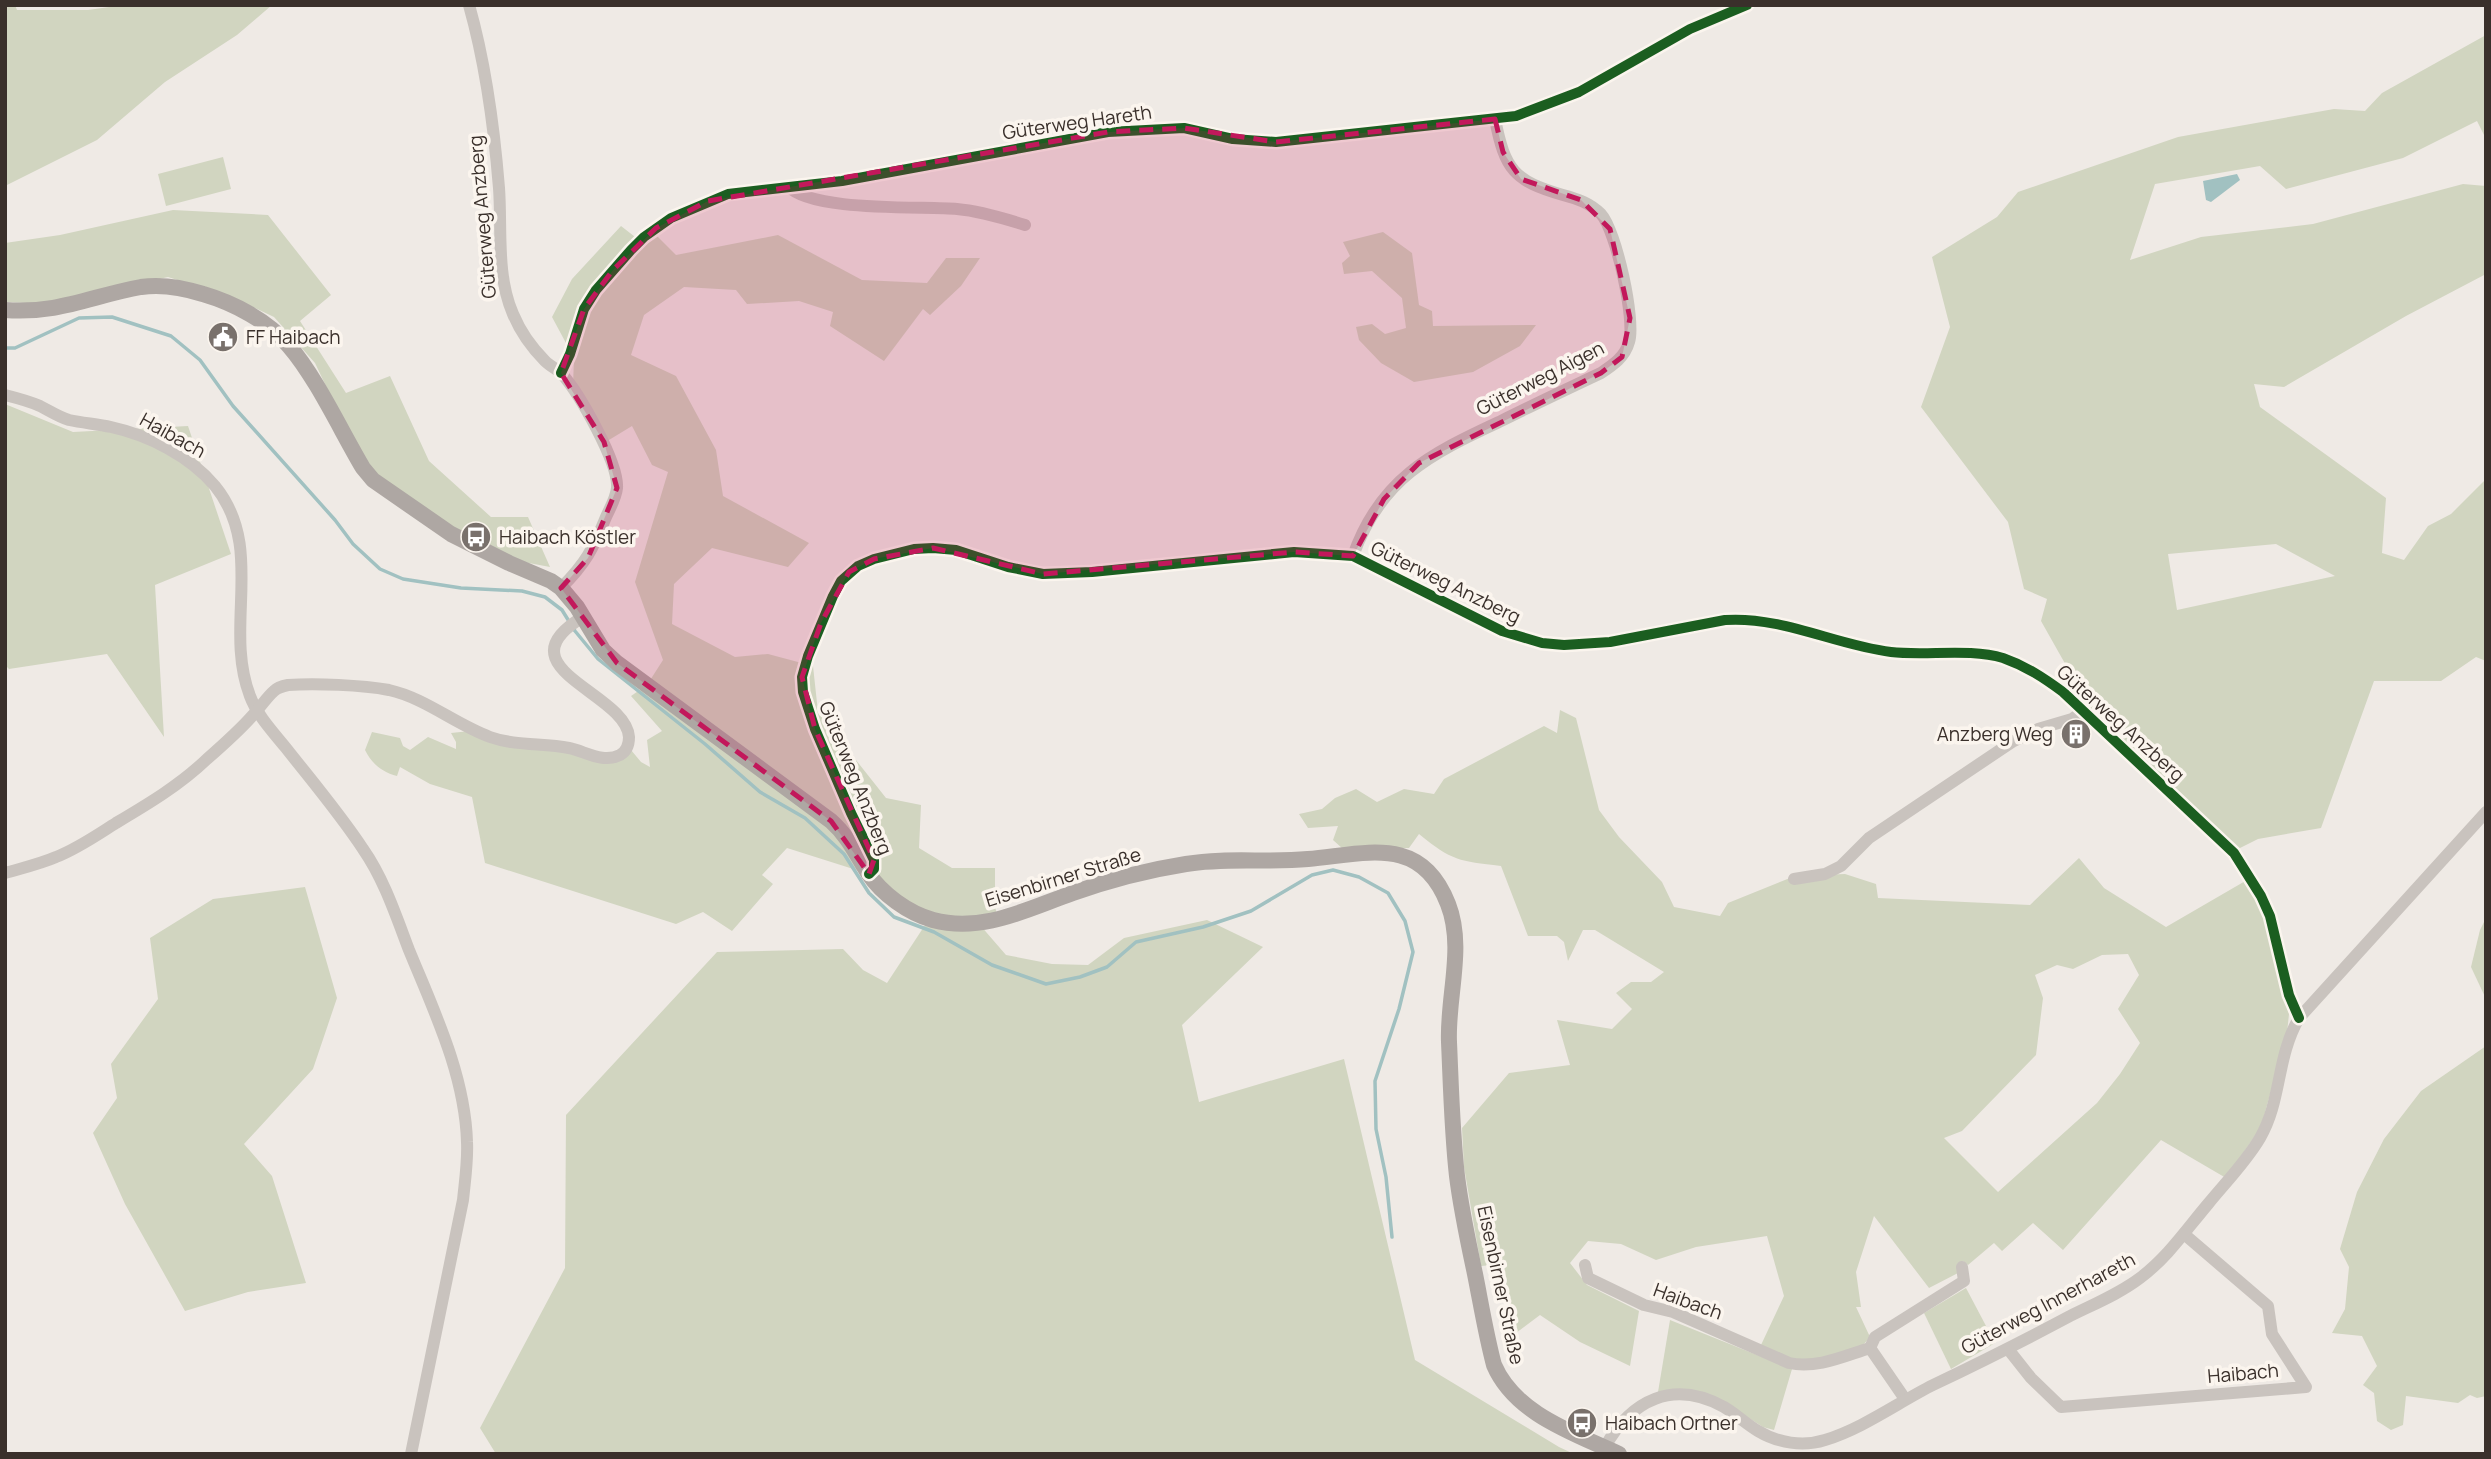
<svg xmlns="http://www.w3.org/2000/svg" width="2491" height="1459" font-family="Manrope,sans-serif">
  <rect width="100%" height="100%" fill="#efeae5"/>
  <g fill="#d1d5c0" fill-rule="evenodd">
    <polygon points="5,5 15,5 17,10 88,10 123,5 272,5 237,35 165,82 97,140 5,186"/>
    <path d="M 2486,35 L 2486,139 L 2477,121 L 2403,158 L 2286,189 L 2260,166 L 2155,184 L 2130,260 L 2201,237 L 2313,224 L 2463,184 L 2486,186 L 2486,274 L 2406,316 L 2284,387 L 2254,384 L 2260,407 L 2386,498 L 2382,553 L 2404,560 L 2428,526 L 2451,514 L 2486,479 L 2486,661 L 2476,657 L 2441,681 L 2374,681 L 2321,828 L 2258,839 L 2236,850 L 2098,722 L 2041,621 L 2047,599 L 2024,589 L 2008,522 L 1921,407 L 1950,327 L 1932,257 L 1997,217 L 2018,192 L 2178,137 L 2334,109 L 2365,111 L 2382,93 ZM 2276,544 L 2335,576 L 2177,610 L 2168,554 Z"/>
    <polygon points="223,157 231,189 166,206 158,174"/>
    <polygon points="173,210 268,215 331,295 300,321 346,393 390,376 429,461 491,517 528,517 550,567 513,560 464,536 375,475 353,443 315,363 274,317 236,299 168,277 49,304 5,302 5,243 60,235"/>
    <path d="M 621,226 L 639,240 L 653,232 L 676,255 L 778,235 L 862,280 L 927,283 L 946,258 L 980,258 L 961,286 L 930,315 L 923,309 L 884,361 L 830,326 L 833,312 L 799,301 L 747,304 L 736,290 L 684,287 L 644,315 L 631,355 L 676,376 L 716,450 L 723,496 L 809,543 L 788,567 L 712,548 L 674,584 L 672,624 L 735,657 L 768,654 L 813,666 L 818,712 L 886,798 L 921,805 L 919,848 L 952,868 L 995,868 L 995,906 L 998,920 L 980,925 L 1006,955 L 1052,964 L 1088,965 L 1124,938 L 1207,920 L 1263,947 L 1182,1025 L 1199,1102 L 1344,1059 L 1415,1360 L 1559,1447 L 1574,1454 L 496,1454 L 480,1428 L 565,1268 L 566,1115 L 717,952 L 843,949 L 863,970 L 887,983 L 929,919 L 869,874 L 787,848 L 762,875 L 773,884 L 732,931 L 703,912 L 676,924 L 485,863 L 472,797 L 430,784 L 400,767 L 397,776 C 382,772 372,764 365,750 L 372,732 L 400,738 L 403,746 L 410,750 L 428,737 L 456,749 L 456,742 L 451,733 L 470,731 L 615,755 L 626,744 L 641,762 L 650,767 L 647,740 L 662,731 L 631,696 L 647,685 L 663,660 L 635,582 L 668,472 L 652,465 L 632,426 L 604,443 L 573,386 L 574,358 L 552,317 L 572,279 Z"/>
    <polygon points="1383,232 1412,253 1419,305 1432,311 1433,326 1536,325 1520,346 1473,372 1414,382 1381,363 1359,340 1356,327 1372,324 1385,334 1406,328 1402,298 1372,271 1344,274 1342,263 1350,256 1343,242"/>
    <polygon points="5,404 73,432 188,426 231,554 155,585 164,737 107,654 9,669 5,665"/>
    <path d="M 1560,710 L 1576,718 L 1599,810 L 1619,837 L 1662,882 L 1674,907 L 1720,916 L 1728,903 L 1795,876 L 1845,874 L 1876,884 L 1878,898 L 2030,905 L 2079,858 L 2104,888 L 2166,927 L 2247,880 L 2267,918 L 2289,1014 L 2287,1033 L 2261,1127 L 2226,1178 L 2161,1140 L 2063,1250 L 2033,1223 L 2002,1251 L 1994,1243 L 1968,1265 L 1963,1261 L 1957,1264 L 1958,1273 L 1929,1288 L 1874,1216 L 1856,1272 L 1861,1307 L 1856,1307 L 1870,1337 L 1859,1350 L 1821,1359 L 1796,1361 L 1761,1345 L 1784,1296 L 1767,1236 L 1696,1247 L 1656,1260 L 1621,1244 L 1588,1241 L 1570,1263 L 1587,1285 L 1639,1311 L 1630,1366 L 1580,1342 L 1540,1315 L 1516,1333 L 1492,1265 L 1481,1266 L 1464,1167 L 1462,1128 L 1509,1073 L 1570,1065 L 1557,1020 L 1612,1029 L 1632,1009 L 1616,993 L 1631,982 L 1651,982 L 1664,972 L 1595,930 L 1583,930 L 1568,961 L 1564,942 L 1557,936 L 1528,936 L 1501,866 C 1459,861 1452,861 1419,834 L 1409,848 L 1343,849 L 1333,840 L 1338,826 L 1308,828 L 1299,814 L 1322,809 L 1335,798 L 1356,789 L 1377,802 L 1404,789 L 1434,794 L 1444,779 L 1544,726 L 1557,733 ZM 2128,954 L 2139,975 L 2118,1009 L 2140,1043 L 2120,1074 L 2097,1103 L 1998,1192 L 1944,1138 L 1962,1131 L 2036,1055 L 2043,998 L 2035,975 L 2057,965 L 2073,969 L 2102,955 Z"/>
    <polygon points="305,887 337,998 313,1069 244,1144 272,1176 306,1283 248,1292 185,1311 125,1204 93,1133 117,1098 111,1064 158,999 150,938 213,899"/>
    <polygon points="2486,918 2486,999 2471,967 2480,930"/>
    <polygon points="2486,1046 2486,1396 2477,1398 2470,1395 2458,1403 2406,1396 2403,1425 2391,1430 2377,1421 2374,1393 2363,1385 2377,1366 2362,1336 2332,1333 2345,1309 2349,1267 2340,1249 2357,1192 2384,1139 2421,1091"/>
    <polygon points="1966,1288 1995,1343 1951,1369 1924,1313"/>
    <polygon points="1670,1320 1792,1369 1774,1430 1763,1427 1741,1413 1658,1392"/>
  </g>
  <polygon fill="#a1c1c1" points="2237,174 2240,180 2211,202 2206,200 2203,181"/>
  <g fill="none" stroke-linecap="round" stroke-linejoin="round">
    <polyline stroke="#a1c1c1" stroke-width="3.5" points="5,348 15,348 79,318 112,317 171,336 200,360 233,406 335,520 353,544 380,569 403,579 461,588 522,591 545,597 562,610 575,631 598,659 705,744 760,792 805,818 844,854 869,893 894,917 934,932 992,965 1046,984 1080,977 1107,967 1136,942 1203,927 1251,911 1312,875 1333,870 1359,877 1388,893 1405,921 1413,952 1399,1009 1375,1081 1376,1129 1386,1177 1392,1237"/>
    <g stroke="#c9c3be" stroke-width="12">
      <path d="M 469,5 C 486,65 494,126 499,188 C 502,229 496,275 513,314 C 520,331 532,348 545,361 C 550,366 557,369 562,374 C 579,393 619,463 617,488 C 616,498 610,508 606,517 C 593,549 586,563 561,588"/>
      <path d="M 788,186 C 811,212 921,206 957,209 C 980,211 1003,218 1025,225"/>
      <polyline points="561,373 570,354 584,309 596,290 631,250 644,237 671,218 728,194 842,181 1108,132 1184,128 1233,139 1276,142 1516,116 1579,92 1690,29 1747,5"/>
      <path d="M 5,395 C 17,398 29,401 40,406 C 50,411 59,417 69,420 C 83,423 97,424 111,427 C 148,435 190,456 215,486 C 266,549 223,626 250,696 C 257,715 273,732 286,748 C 312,781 340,814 363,849 C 384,879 396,916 409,950 C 434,1011 465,1075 467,1142 C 468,1161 465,1180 463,1200 L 411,1454"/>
      <path d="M 1353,556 C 1380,479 1430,454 1499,422 C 1533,405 1567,389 1601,373 C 1613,365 1625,357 1629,342 C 1636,321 1616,230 1601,214 C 1590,203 1578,199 1563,195 C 1514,181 1505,170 1495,119"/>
      <path d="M 5,873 C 22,868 40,864 56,857 C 77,849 97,835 116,823 C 148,804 180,785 207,759 C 223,745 239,731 253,715 C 260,708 266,698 274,691 C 278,687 283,686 288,685 C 315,683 362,685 389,690 C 425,698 455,724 490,737 C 515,746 543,743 569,748 C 585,751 603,764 620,755 C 627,751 629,745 629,737 C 626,692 498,668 583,617"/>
      <path d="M 869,874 L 874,869 L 874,860 L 851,813 L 815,729 L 803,692 L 802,677 L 808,656 L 833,596 L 841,581 L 858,566 L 874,559 L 914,549 L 933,548 L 956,550 L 1008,567 L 1043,574 L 1092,572 L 1294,552 L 1353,556 L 1502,631 L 1542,643 L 1564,645 L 1610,642 L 1725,620 C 1782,616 1835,645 1891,652 C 1926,656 1970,648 2003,658 C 2026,666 2044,678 2063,692 L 2234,853 L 2261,896 L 2270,916 L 2289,995 L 2299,1018"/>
      <polyline points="1794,879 1825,874 1841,866 1869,838 2012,742 2038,729 2072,719 2083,711"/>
      <path d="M 1585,1265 L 1588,1278 L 1644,1305 L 1673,1312 L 1789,1363 C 1817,1369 1844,1356 1870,1348"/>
      <polyline points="2008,1349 2031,1378 2061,1407 2306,1387 2272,1334 2268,1306 2184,1234"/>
      <polyline points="1905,1399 1870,1348 1875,1337 1964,1281 1962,1267"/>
      <path d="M 1605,1447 C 1631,1400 1673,1379 1724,1407 C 1736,1414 1746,1424 1758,1431 C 1778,1443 1803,1447 1825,1440 C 1862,1429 1899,1402 1933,1385 C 1979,1363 2025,1340 2070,1316 C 2094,1304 2119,1294 2140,1278 C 2167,1258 2186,1230 2208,1204 C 2225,1183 2246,1162 2260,1138 C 2282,1100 2276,1058 2299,1018 L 2486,812"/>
    </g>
    <path stroke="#aea7a3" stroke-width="16" d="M 5,310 C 59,314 91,296 141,287 C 161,284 184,288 203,294 C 234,303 268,321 289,346 C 316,377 341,431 363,468 L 373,480 L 451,534 L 509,563 L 551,581 L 561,588 L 577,607 L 603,650 L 617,663 L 831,821 C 848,836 856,854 868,873 C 882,894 908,913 933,920 C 983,933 1027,909 1073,893 C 1109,880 1148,870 1186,864 C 1227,857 1267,863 1308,859 C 1366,854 1421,834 1448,904 C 1465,947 1447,997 1449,1042 C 1451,1087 1452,1132 1457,1176 C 1461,1209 1468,1241 1475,1274 C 1481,1304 1486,1335 1494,1365 C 1515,1414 1574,1433 1619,1454"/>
    <g stroke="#fbf5ee" stroke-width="15">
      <g id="cycleway">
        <polyline points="561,373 570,354 584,309 596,290 631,250 644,237 671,218 728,194 842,181 1108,132 1184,128 1233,139 1276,142 1516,116 1579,92 1690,29 1747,5"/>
        <path d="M 869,874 L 874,869 L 874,860 L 851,813 L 815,729 L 803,692 L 802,677 L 808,656 L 833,596 L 841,581 L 858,566 L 874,559 L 914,549 L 933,548 L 956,550 L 1008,567 L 1043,574 L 1092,572 L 1294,552 L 1353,556 L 1502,631 L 1542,643 L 1564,645 L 1610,642 L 1725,620 C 1782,616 1835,645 1891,652 C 1926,656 1970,648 2003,658 C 2026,666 2044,678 2063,692 L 2234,853 L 2261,896 L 2270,916 L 2289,995 L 2299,1018"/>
      </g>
    </g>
    <use href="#cycleway" stroke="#1b5e20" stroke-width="10"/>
  </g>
  <path fill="#c2185b" fill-opacity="0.2" stroke="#c2185b" stroke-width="5" stroke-dasharray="14 9" stroke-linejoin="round" d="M 1495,119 L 1503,152 L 1521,179 L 1581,200 L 1610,229 L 1630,318 L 1622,357 L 1601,373 L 1419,463 L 1384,499 L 1353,556 L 1294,552 L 1043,574 L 933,548 L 874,559 L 849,572 L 821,623 L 802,677 L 815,729 L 874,860 L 869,874 L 831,821 L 617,663 L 561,588 L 588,558 L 617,488 L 604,442 L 561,373 L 584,309 L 613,270 L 656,228 L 708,201 L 1108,132 L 1184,128 L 1276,142 Z"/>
  <defs>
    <g id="civic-disc" transform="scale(1.575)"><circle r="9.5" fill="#79716c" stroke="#fbf5ee"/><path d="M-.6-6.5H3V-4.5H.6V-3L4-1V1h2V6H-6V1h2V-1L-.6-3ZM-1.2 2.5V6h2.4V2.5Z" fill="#fff"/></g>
    <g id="bus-disc" transform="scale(1.575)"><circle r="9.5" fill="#79716c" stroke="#fbf5ee"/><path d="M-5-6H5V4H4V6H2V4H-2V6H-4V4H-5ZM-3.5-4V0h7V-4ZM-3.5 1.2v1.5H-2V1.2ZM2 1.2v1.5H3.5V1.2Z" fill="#fff"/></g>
    <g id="building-disc" transform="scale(1.575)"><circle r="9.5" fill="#79716c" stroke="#fbf5ee"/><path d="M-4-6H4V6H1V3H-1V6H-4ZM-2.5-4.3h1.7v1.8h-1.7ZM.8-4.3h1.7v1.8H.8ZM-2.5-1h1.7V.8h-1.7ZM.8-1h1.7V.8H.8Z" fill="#fff"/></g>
  </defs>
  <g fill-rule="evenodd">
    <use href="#civic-disc" x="223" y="337"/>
    <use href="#bus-disc" x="476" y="537"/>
    <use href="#building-disc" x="2076" y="734"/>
    <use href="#bus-disc" x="1582" y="1423"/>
  </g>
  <g text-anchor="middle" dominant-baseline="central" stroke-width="7" stroke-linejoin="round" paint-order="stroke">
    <g font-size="19" fill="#3a302b" stroke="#fbf5ee">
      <text transform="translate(1077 122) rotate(-8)">Güterweg Hareth</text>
      <text transform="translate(482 217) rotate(-95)">Güterweg Anzberg</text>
      <text transform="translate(1540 378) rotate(-27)">Güterweg Aigen</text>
      <text transform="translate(173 435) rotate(29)">Haibach</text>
      <text transform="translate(1446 582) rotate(26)">Güterweg Anzberg</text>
      <text transform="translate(2121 723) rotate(42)">Güterweg Anzberg</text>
      <text transform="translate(856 778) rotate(68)">Güterweg Anzberg</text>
      <text transform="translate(1063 877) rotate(-17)">Eisenbirner Straße</text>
      <text transform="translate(1501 1285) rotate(78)">Eisenbirner Straße</text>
      <text transform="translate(1688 1301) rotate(20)">Haibach</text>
      <text transform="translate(2048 1303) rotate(-28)">Güterweg Innerhareth</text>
      <text transform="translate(2243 1373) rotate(-5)">Haibach</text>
    </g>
    <g font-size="19" fill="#3a302b" stroke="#fbf5ee" text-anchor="start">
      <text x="246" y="337">FF Haibach</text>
      <text x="499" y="537">Haibach Köstler</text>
      <text x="2053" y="734" text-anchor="end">Anzberg Weg</text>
      <text x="1605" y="1423">Haibach Ortner</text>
    </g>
  </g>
  <rect width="2491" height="1459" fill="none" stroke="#3a302b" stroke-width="14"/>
</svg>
